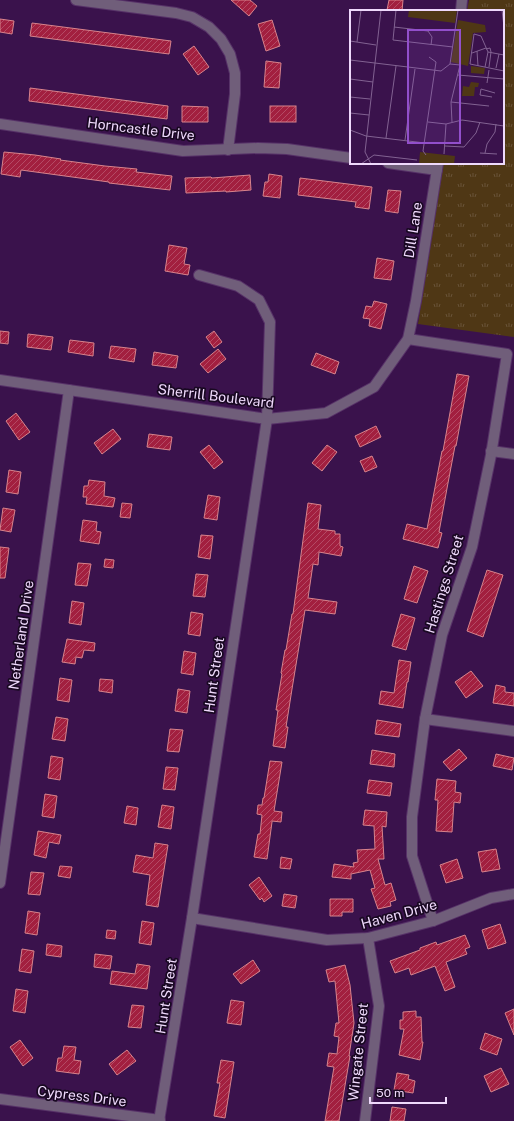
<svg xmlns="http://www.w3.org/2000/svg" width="514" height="1121" font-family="'Public Sans',sans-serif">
  <defs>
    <pattern id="grass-tufts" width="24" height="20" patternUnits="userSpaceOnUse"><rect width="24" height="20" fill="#4f3715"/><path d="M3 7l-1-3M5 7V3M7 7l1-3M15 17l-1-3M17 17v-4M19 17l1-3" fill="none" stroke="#695338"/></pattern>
    <pattern id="building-hatch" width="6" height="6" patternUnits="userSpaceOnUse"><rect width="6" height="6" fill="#a21f3f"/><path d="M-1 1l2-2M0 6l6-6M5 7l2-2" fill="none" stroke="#b44a65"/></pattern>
  </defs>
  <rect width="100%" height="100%" fill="#3a124c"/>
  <polygon fill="url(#grass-tufts)" points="469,0 514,0 514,337 418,324 443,163 503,163 503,11 467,11"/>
  <g fill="url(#building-hatch)" stroke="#d8838c">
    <polygon points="231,0 250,0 257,6 249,16"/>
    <polygon points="389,0 403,0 402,11 387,10"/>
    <polygon points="0,19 14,21 12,34 0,32"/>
    <polygon points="272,20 280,46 266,51 258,24"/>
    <polygon points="32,23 171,41 169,54 30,36"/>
    <polygon points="194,46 209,67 198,75 183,54"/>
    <polygon points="266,61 281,63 279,88 264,87"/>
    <polygon points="30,88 168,106 167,119 29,101"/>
    <polygon points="182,106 208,107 208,122 182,122"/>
    <rect x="270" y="106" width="26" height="16"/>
    <polygon points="4,152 35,155 61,159 60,160 105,166 137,169 136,172 172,176 170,190 109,183 109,182 21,170 20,177 1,174"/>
    <polygon points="269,174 282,176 280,198 263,196 265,182 268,182"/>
    <polygon points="250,175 251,190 226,192 226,191 186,193 185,178 211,177 212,178"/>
    <polygon points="300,178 372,187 369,209 355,207 356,202 298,195"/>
    <polygon points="388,190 401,191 398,213 385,211"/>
    <polygon points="169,245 187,248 184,264 190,265 188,275 165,271"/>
    <polygon points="377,258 394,261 391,280 374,278"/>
    <polygon points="374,301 387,304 381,329 369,326 370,319 363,318 366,306 372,307"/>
    <polygon points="0,331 9,332 8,344 0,343"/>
    <polygon points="214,331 222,342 214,348 206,337"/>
    <polygon points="28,334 53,337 51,350 27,347"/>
    <polygon points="70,340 94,343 93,356 68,352"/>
    <polygon points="111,346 136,349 134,362 109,358"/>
    <polygon points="218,349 226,359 208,373 200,364"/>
    <polygon points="154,352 178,356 176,368 152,365"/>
    <polygon points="316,353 339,362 335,374 311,365"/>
    <polygon points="457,374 469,376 456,446 455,446 448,483 439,532 442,533 438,548 403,539 407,524 427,529 442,451 443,451"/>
    <polygon points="16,413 30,432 19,440 6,421"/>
    <polygon points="376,426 381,437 360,447 355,436"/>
    <polygon points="113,429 121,439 102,454 94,443"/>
    <polygon points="149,434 172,437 170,450 147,447"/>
    <polygon points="209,445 223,462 214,469 200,452"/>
    <polygon points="327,445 337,452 322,471 312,463"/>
    <polygon points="372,456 377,467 365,472 360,461"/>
    <polygon points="9,470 21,472 18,494 6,492"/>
    <polygon points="89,480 105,482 104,496 115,498 113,507 86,504 87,497 83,497 84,486 88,486"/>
    <polygon points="208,495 220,497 217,520 204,518"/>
    <polygon points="122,503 132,504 130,518 120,517"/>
    <polygon points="308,503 321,505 318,529 335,531 335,534 340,534 340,546 343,547 341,556 319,552 318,565 313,564 308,598 337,602 335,614 305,610 292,689 286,727 288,727 285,748 273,746 278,710 276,710 282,674 281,673 285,650 286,650 292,614 293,614"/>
    <polygon points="3,508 15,510 11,532 0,530"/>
    <polygon points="83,520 97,522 96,531 101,532 99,544 80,541"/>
    <polygon points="201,535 213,536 210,559 198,557"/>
    <polygon points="0,547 9,548 5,578 0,578"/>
    <polygon points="105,559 114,560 113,568 104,567"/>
    <polygon points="78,563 91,564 87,586 75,585"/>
    <polygon points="414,566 428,571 417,603 404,599"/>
    <polygon points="487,570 503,575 483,637 467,631"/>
    <polygon points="196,574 208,575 205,597 193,596"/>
    <polygon points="72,601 84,603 81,625 69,623"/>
    <polygon points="191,612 203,614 200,636 188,634"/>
    <polygon points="401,614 415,618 406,650 392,646"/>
    <polygon points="67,639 95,643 94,651 84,650 82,658 76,657 75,664 62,662"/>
    <polygon points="184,651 196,653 193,675 181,673"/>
    <polygon points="399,660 411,662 408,682 407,682 403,708 379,704 381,691 394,693"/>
    <polygon points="471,671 483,686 466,698 455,682"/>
    <polygon points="60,678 72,680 69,702 57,700"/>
    <polygon points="100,679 113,680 112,693 99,691"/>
    <polygon points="496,685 505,687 505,692 514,693 514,706 493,703"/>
    <polygon points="178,689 190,691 187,713 175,711"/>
    <polygon points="56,717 68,719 65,741 52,739"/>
    <polygon points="377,720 401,724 399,737 375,734"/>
    <polygon points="170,729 183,730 179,752 167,751"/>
    <polygon points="459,749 467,758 451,771 443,762"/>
    <polygon points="372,750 395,754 394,767 370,764"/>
    <polygon points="496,754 514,758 512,770 493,766"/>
    <polygon points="51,756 63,758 60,780 48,778"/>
    <polygon points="270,761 282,762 274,811 282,812 281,822 272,821 272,822 267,859 254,857 258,834 260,834 262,815 257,814 258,805 262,805 263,798 264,798"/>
    <polygon points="166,767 178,768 175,790 163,789"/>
    <polygon points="437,779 456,781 455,792 461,793 460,803 454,802 452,832 436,831 438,800 435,800"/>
    <polygon points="369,780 392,783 390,796 367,793"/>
    <polygon points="45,794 57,796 54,818 42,816"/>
    <polygon points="162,805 174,807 171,829 158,827"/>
    <polygon points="127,806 138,808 136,825 124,823"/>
    <polygon points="365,810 387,812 386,827 382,826 384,859 378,859 385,885 391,883 396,900 390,902 391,906 378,909 371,889 375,888 370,870 351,874 351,879 332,877 334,864 354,867 353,863 358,862 357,850 375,849 374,826 363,825"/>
    <polygon points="38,831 61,835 59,844 49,842 46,858 34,855"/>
    <polygon points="155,843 168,845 158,907 146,905 150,875 133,872 136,855 153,858"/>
    <polygon points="496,849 500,869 482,872 478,852"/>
    <polygon points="281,857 292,859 290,869 280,868"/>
    <polygon points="457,859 463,878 446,883 440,865"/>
    <polygon points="60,866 72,867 70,878 58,876"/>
    <polygon points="31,872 44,873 40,895 28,894"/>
    <polygon points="259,877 272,896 264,902 262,898 260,900 249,885"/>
    <polygon points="284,894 297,896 295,908 282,906"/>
    <polygon points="330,899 353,899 353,912 342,912 342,916 330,916"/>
    <polygon points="28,911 40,913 37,935 25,933"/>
    <polygon points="142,921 154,923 151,945 139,943"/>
    <polygon points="500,924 506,943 488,949 482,930"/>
    <polygon points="107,930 116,931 115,939 106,938"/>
    <polygon points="465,935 470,947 465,949 467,954 446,962 455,987 445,991 435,966 411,975 409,968 395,973 390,961 420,950 420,948 436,942 437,945"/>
    <polygon points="47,944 62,946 61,957 46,955"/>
    <polygon points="22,949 34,951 31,973 19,971"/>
    <polygon points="95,954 112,956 110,969 94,967"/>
    <polygon points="253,960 260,971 241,984 233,974"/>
    <polygon points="137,964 150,966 147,989 110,984 112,971 135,974"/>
    <polygon points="345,965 350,985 354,1023 349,1056 350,1056 339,1121 325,1121 334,1067 327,1066 329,1053 337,1054 339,1037 334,1036 336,1023 339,1023 335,981 329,982 326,970"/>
    <polygon points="16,989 28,991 25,1013 13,1011"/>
    <polygon points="231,1000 244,1002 241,1025 227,1023"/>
    <polygon points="132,1005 144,1006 141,1028 128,1027"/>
    <polygon points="514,1009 514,1035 505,1013"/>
    <polygon points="416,1011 416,1017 421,1017 422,1042 423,1042 420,1060 399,1055 404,1029 400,1029 400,1020 403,1020 403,1012"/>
    <polygon points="485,1033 502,1039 497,1055 480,1049"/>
    <polygon points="20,1040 33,1058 23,1066 10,1047"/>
    <polygon points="64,1046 76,1047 74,1060 81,1061 79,1074 56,1071 58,1058 62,1058"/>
    <polygon points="127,1050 136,1061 117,1075 109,1064"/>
    <polygon points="221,1060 234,1062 225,1118 214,1116 220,1083 217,1083"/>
    <polygon points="501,1068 509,1084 491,1092 484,1076"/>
    <polygon points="397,1073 409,1075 408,1079 415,1081 413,1093 394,1090"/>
    <polygon points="392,1107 406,1109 404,1121 390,1121"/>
  </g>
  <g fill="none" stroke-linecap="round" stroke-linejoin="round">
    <g stroke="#573268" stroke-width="12">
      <g id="street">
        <polyline points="76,0 176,13 192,17 209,27 221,39 230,54 235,73 235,94 228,150"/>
        <polyline points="461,11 462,0"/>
        <polyline points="0,124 183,151 258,148 287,149 351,158"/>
        <polyline points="388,163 437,170"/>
        <polyline points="408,339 507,354 491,455 472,547 442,635 425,719 412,817 412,856 433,921"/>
        <polyline points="0,380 267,419 326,413 374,387 408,339 416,301 438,163"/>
        <polyline points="491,451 514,454"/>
        <polyline points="425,719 514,731"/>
        <polyline points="0,883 69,390"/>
        <polyline points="192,918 327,940 368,938 433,921 491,898 514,894"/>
        <polyline points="0,1099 160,1120"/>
        <polyline points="159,1121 192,918 267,419 270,322 259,300 238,286 199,275"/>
        <polyline points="365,1121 379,1006 368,938"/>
      </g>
    </g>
    <use href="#street" stroke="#705e7a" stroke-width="10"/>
  </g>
  <g text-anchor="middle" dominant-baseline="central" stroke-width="3.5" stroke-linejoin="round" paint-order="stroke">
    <g font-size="14" fill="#efd9fc" stroke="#190922">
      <text transform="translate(141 129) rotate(7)">Horncastle Drive</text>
      <text transform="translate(413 230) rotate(-81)">Dill Lane</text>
      <text transform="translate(216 396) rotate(7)">Sherrill Boulevard</text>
      <text transform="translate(444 584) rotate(-73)">Hastings Street</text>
      <text transform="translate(21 635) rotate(-82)">Netherland Drive</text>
      <text transform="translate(214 675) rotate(-82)">Hunt Street</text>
      <text transform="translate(399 914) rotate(-15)">Haven Drive</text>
      <text transform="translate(166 996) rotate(-81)">Hunt Street</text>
      <text transform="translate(358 1052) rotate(-84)">Wingate Street</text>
      <text transform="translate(82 1096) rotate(7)">Cypress Drive</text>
    </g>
  </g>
  <g transform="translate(350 10)">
    <rect width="154" height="154" fill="#3a124c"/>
    <path d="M 59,0 L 107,0 L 105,13 L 58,7 ZM 108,10 L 135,15 L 136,22 L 123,23 L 118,56 L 101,52 ZM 121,72 L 129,73 L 128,77 L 125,77 L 124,86 L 112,86 L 113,76 L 119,77 ZM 70,142 L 105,146 L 104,154 L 69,154 Z" fill="#4f3715"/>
    <path d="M 121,56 L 135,58 L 134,64 L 121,63 Z" fill="#4f3715"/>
    <path fill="none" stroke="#826292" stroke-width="1" d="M 46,0 L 43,30 L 103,37M 152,0 L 154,17M 44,17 L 78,21 L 82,27 L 81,35M 0,31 L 26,35M 7,32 L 11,0M 136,39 L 140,38 L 141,42 L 139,57M 127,41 L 128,56M 122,43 L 136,38M 154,45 L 138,42 L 131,26 L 124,24 L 120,54 L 154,61M 0,50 L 91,61 L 100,54 L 108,0M 100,54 L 110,55 L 101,92 L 102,112M 135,57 L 138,42M 146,58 L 149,44M 108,65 L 154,69M 0,69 L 23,72M 137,73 L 139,60M 0,87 L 20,89M 142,87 L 130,85 L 131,79 L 145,83M 101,92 L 139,96M 0,103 L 19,105M 78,112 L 96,114 L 112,110 L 154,116M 0,120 L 16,126 L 75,133M 36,128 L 46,56M 55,130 L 65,59M 95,136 L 114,137 L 126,123 L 130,112M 130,143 L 147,144M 135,143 L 137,134 L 145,122 L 146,114M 94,144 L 96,114M 76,145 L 73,141 L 86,52 L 79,47M 11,154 L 24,145 L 67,150M 21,154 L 15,142 L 31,0"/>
    <path fill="#924fcb" fill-opacity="0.15" stroke="#924fcb" stroke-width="2" d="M 58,20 L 110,20 L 110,133 L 58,133 Z"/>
    <rect width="154" height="154" fill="none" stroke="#efd9fc" stroke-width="2"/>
  </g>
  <path d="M370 1097v6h76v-6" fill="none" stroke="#efd9fc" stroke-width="2"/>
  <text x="376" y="1097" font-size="12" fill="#efd9fc" stroke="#190922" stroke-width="3" paint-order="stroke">50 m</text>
</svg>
